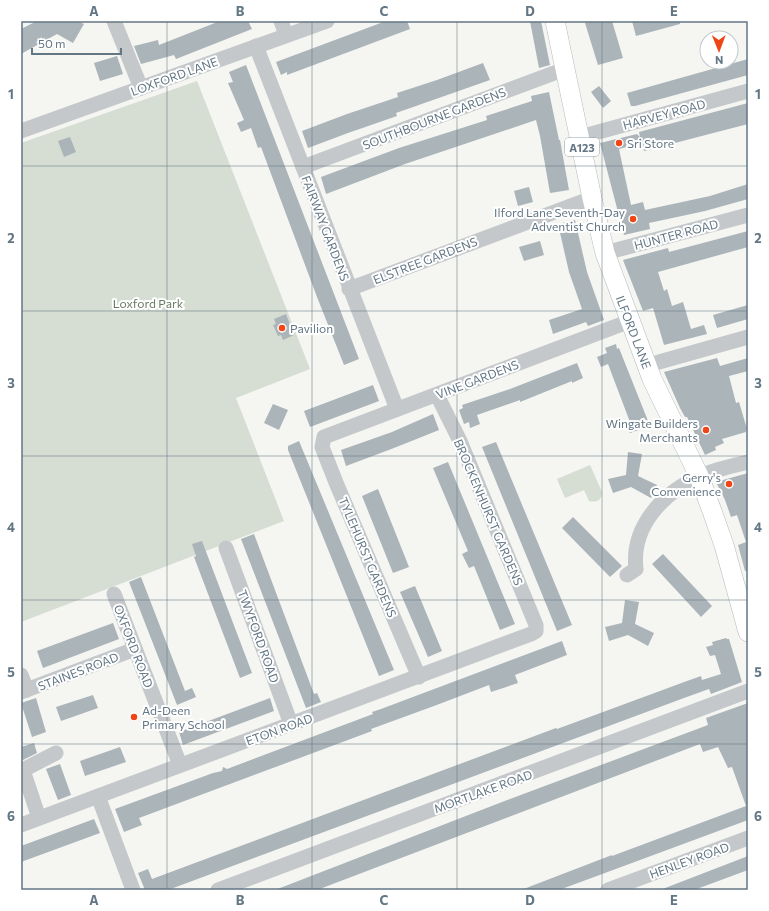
<svg xmlns="http://www.w3.org/2000/svg" width="769" height="911" font-family="Commissioner,sans-serif">
  <rect width="100%" height="100%" fill="#f5f5f1"/>
  <g fill="#d6ddd2">
    <polygon points="197,81 310,369 236,398 284,521 21,622 21,143"/>
    <path d="M 590,465 L 602,492 C 602,500 597,503 589,501 L 584,490 L 565,498 L 557,479 Z"/>
  </g>
  <g fill="#abb4b9">
    <polygon points="37,21 77,21 84,24 73,43 57,34 21,54 21,29"/>
    <polygon points="220,21 248,21 252,29 176,59 174,55 141,64 134,46 158,40 159,45"/>
    <polygon points="386,21 407,21 410,29 287,75 287,72 281,75 276,62"/>
    <polygon points="530,21 541,21 550,65 539,68"/>
    <polygon points="593,21 612,21 623,58 598,65 585,23"/>
    <polygon points="632,21 680,21 680,24 636,36"/>
    <polygon points="117,56 123,74 100,81 94,63"/>
    <polygon points="748,59 748,75 635,106 631,106 627,93"/>
    <polygon points="483,63 490,80 396,113 397,116 348,133 308,148 302,131 347,114 398,97 397,93 437,80"/>
    <polygon points="246,65 359,359 344,365 317,297 261,147 258,148 251,128 241,132 237,123 244,120 228,83 233,82 229,72"/>
    <polygon points="599,86 611,101 603,108 591,92"/>
    <polygon points="549,92 559,140 560,140 569,190 550,193 540,136 536,120 405,164 326,194 321,177 399,148 487,120 486,116 532,101 531,96"/>
    <polygon points="748,103 748,124 644,151 642,143 619,149 631,205 643,202 645,210 710,196 748,184 748,199 705,211 649,223 650,229 624,235 600,143 637,134 640,137 639,132"/>
    <polygon points="70,137 76,152 64,157 58,141"/>
    <polygon points="529,187 533,202 518,206 514,191"/>
    <polygon points="575,220 587,272 604,320 588,326 586,322 553,334 549,320 582,309 569,272 558,224"/>
    <polygon points="748,231 748,247 658,272 664,291 667,289 672,306 683,302 691,329 704,325 707,334 664,345 653,308 643,311 623,260 668,248 669,252"/>
    <polygon points="540,241 544,255 524,261 519,247"/>
    <polygon points="748,305 748,319 717,328 713,315"/>
    <polygon points="286,314 294,335 283,340 281,335 278,336 273,325 276,324 274,319"/>
    <polygon points="616,344 617,349 619,348 650,426 630,433 626,424 630,422 608,364 601,367 597,357 607,353 605,348"/>
    <polygon points="717,358 720,366 748,358 748,371 729,376 736,403 739,402 747,429 746,430 746,432 722,439 724,443 715,447 716,450 705,455 687,417 685,417 680,408 664,372"/>
    <polygon points="577,363 583,378 572,383 572,381 520,402 520,400 477,415 480,424 470,428 469,422 464,424 459,410 463,408 462,405 510,389"/>
    <polygon points="373,385 379,401 310,427 304,411"/>
    <polygon points="273,404 288,410 279,430 264,423"/>
    <polygon points="433,414 439,430 394,448 346,466 341,450 392,432"/>
    <polygon points="299,441 394,670 379,676 288,450 288,446"/>
    <polygon points="496,442 572,625 557,631 482,447"/>
    <polygon points="628,452 642,454 638,476 657,485 651,498 631,487 613,493 608,479 626,475"/>
    <polygon points="448,462 515,624 500,630 474,566 469,568 462,554 468,551 433,468"/>
    <polygon points="748,473 748,571 745,571 738,545 746,542 737,515 731,517 725,500 716,482"/>
    <polygon points="378,489 409,567 393,573 362,496"/>
    <polygon points="573,517 622,566 610,577 562,528"/>
    <polygon points="254,534 314,694 317,693 321,702 306,708 241,539"/>
    <polygon points="202,541 252,673 240,678 194,557 196,556 192,544"/>
    <polygon points="663,554 712,606 701,617 652,564"/>
    <polygon points="141,577 185,691 192,688 196,697 177,705 129,582"/>
    <polygon points="415,586 442,651 428,657 400,592"/>
    <polygon points="625,600 639,602 635,624 654,633 648,646 628,635 609,641 605,627 622,623"/>
    <polygon points="113,623 119,639 43,668 37,651"/>
    <polygon points="726,638 727,639 729,639 742,682 711,694 709,689 684,698 168,890 145,890 138,873 148,869 152,879 556,728 557,729 687,681 701,676 702,680 721,674 715,655 710,656 706,647 713,645 712,642"/>
    <polygon points="562,641 567,655 515,675 518,683 491,692 489,685 434,706 371,729 372,731 139,818 142,825 124,832 115,809 213,773 222,771 223,767 227,769 373,714 372,712 381,709"/>
    <polygon points="93,695 98,708 61,721 56,707"/>
    <polygon points="36,698 46,732 32,737 21,703"/>
    <polygon points="270,698 274,711 183,745 179,732"/>
    <polygon points="748,703 748,820 559,890 521,890 612,855 612,856 746,806 732,767 728,768 718,747 703,752 700,744 317,890 275,890 502,802 708,725 706,718"/>
    <polygon points="34,743 37,753 21,761 21,747"/>
    <polygon points="120,747 126,762 85,776 80,761"/>
    <polygon points="60,764 71,795 58,800 46,769"/>
    <polygon points="94,819 100,833 21,862 21,846"/>
    <polygon points="748,856 748,870 694,890 660,890"/>
  </g>
  <g fill="none" stroke-linecap="round" stroke-linejoin="round">
    <g stroke="#b5babd" stroke-width="20">
      <polyline id="major" points="555,21 592,198 605,253 652,379 699,476 712,511 724,545 748,632"/>
    </g>
    <g stroke="#c4c8cb" stroke-width="15">
      <polyline points="114,21 141,88"/>
      <polyline points="281,21 286,35"/>
      <polyline points="256,46 397,409"/>
      <polyline points="21,131 327,21"/>
      <polyline points="580,137 748,91"/>
      <polyline points="303,167 565,69"/>
      <polyline points="605,253 748,215"/>
      <polyline points="349,289 592,198"/>
      <polyline points="647,366 659,362 748,337"/>
      <polyline points="226,548 291,724"/>
      <path d="M 627,575 L 636,569 C 631,527 662,494 698,477 C 712,470 733,466 748,462"/>
      <polyline points="114,594 180,765"/>
      <polyline points="21,675 27,690"/>
      <polyline points="419,677 337,485 322,447 324,437 630,321"/>
      <polyline points="21,692 135,649"/>
      <polyline points="98,796 133,890"/>
      <polyline points="39,818 23,770 56,753"/>
      <polyline points="21,825 531,634 536,631 536,625 460,441 437,395"/>
      <polyline points="218,890 748,691"/>
      <polyline points="608,890 748,838"/>
    </g>
    <use href="#major" stroke="#fff" stroke-width="19"/>
  </g>
  <path fill="none" stroke="#627684" stroke-width="1" stroke-opacity="0.55" d="M 167,21 L 167,890M 312,21 L 312,890M 457,21 L 457,890M 602,21 L 602,890M 21,166 L 748,166M 21,311 L 748,311M 21,456 L 748,456M 21,600 L 748,600M 21,744 L 748,744"/>
  <g fill="#ef4517" stroke="#fff" stroke-width="1.5">
    <circle cx="619" cy="143" r="4"/>
    <circle cx="633" cy="219" r="4"/>
    <circle cx="282" cy="328" r="4"/>
    <circle cx="706" cy="430" r="4"/>
    <circle cx="729" cy="484" r="4"/>
    <circle cx="134" cy="717" r="4"/>
  </g>
  <g text-anchor="middle" dominant-baseline="central" stroke-width="4" stroke-linejoin="round" paint-order="stroke">
    <rect fill="#fff" stroke="#919fa9" stroke-width="1" x="565" y="138" width="34" height="18" rx="3"/>
    <g font-size="11" font-weight="bold" fill="#627684">
      <text x="582" y="147">A123</text>
    </g>
    <g font-size="12" fill="#627684" stroke="#fff">
      <text transform="translate(174 76) rotate(-20)">LOXFORD LANE</text>
      <text transform="translate(664 114) rotate(-15)">HARVEY ROAD</text>
      <text transform="translate(434 118) rotate(-21)">SOUTHBOURNE GARDENS</text>
      <text transform="translate(326 228) rotate(69)">FAIRWAY GARDENS</text>
      <text transform="translate(676 234) rotate(-15)">HUNTER ROAD</text>
      <text transform="translate(425 260) rotate(-21)">ELSTREE GARDENS</text>
      <text transform="translate(634 332) rotate(69)">ILFORD LANE</text>
      <text transform="translate(477 379) rotate(-21)">VINE GARDENS</text>
      <text transform="translate(489 512) rotate(67)">BROCKENHURST GARDENS</text>
      <text transform="translate(368 557) rotate(67)">TYLEHURST GARDENS</text>
      <text transform="translate(259 636) rotate(70)">TWYFORD ROAD</text>
      <text transform="translate(134 646) rotate(69)">OXFORD ROAD</text>
      <text transform="translate(78 671) rotate(-21)">STAINES ROAD</text>
      <text transform="translate(279 729) rotate(-20)">ETON ROAD</text>
      <text transform="translate(483 791) rotate(-20)">MORTLAKE ROAD</text>
      <text transform="translate(689 860) rotate(-20)">HENLEY ROAD</text>
    </g>
    <g font-size="12" fill="#627684" stroke="#fff" text-anchor="start">
      <text x="627" y="143">Sri Store</text>
      <text x="625" y="212" text-anchor="end">Ilford Lane Seventh-Day<tspan x="625" dy="14">Adventist Church</tspan></text>
      <text x="290" y="328">Pavilion</text>
      <text x="698" y="423" text-anchor="end">Wingate Builders<tspan x="698" dy="14">Merchants</tspan></text>
      <text x="721" y="477" text-anchor="end">Gerry's<tspan x="721" dy="14">Convenience</tspan></text>
      <text x="142" y="710">Ad-Deen<tspan x="142" dy="14">Primary School</tspan></text>
    </g>
    <g font-size="12" fill="#677b61" stroke="#fff">
      <text x="148" y="303">Loxford Park</text>
    </g>
  </g>
  <rect width="769" height="911" fill="none" stroke="#ffffff" stroke-width="44"/>
  <g transform="translate(719 50) rotate(179)"><circle r="19" fill="#ffffff" stroke="#c0c8ce"/>
  <path d="M0-3L7 15L0 10L-7 15Z" fill="#ef4517"/>
  <text y="-6" font-size="11" font-weight="bold" text-anchor="middle" fill="#627684">N</text>
  </g>
  <path d="M32 48v6h89v-6" fill="none" stroke="#627684" stroke-width="2"/>
  <text x="38" y="48" font-size="12" fill="#627684" stroke="#ffffff" stroke-width="3" paint-order="stroke">50 m</text>
  <rect x="22" y="22" width="725" height="867" fill="none" stroke="#627684" stroke-width="1.5"/>
  <g font-size="13" text-anchor="middle" font-weight="bold" fill="#627684">
    <text x="94" y="16">A</text>
    <text x="240" y="16">B</text>
    <text x="384" y="16">C</text>
    <text x="530" y="16">D</text>
    <text x="674" y="16">E</text>
    <text x="11" y="99">1</text>
    <text x="758" y="99">1</text>
    <text x="11" y="243">2</text>
    <text x="758" y="243">2</text>
    <text x="11" y="388">3</text>
    <text x="758" y="388">3</text>
    <text x="11" y="532">4</text>
    <text x="758" y="532">4</text>
    <text x="11" y="677">5</text>
    <text x="758" y="677">5</text>
    <text x="11" y="821">6</text>
    <text x="758" y="821">6</text>
    <text x="94" y="905">A</text>
    <text x="240" y="905">B</text>
    <text x="384" y="905">C</text>
    <text x="530" y="905">D</text>
    <text x="674" y="905">E</text>
  </g>
</svg>
